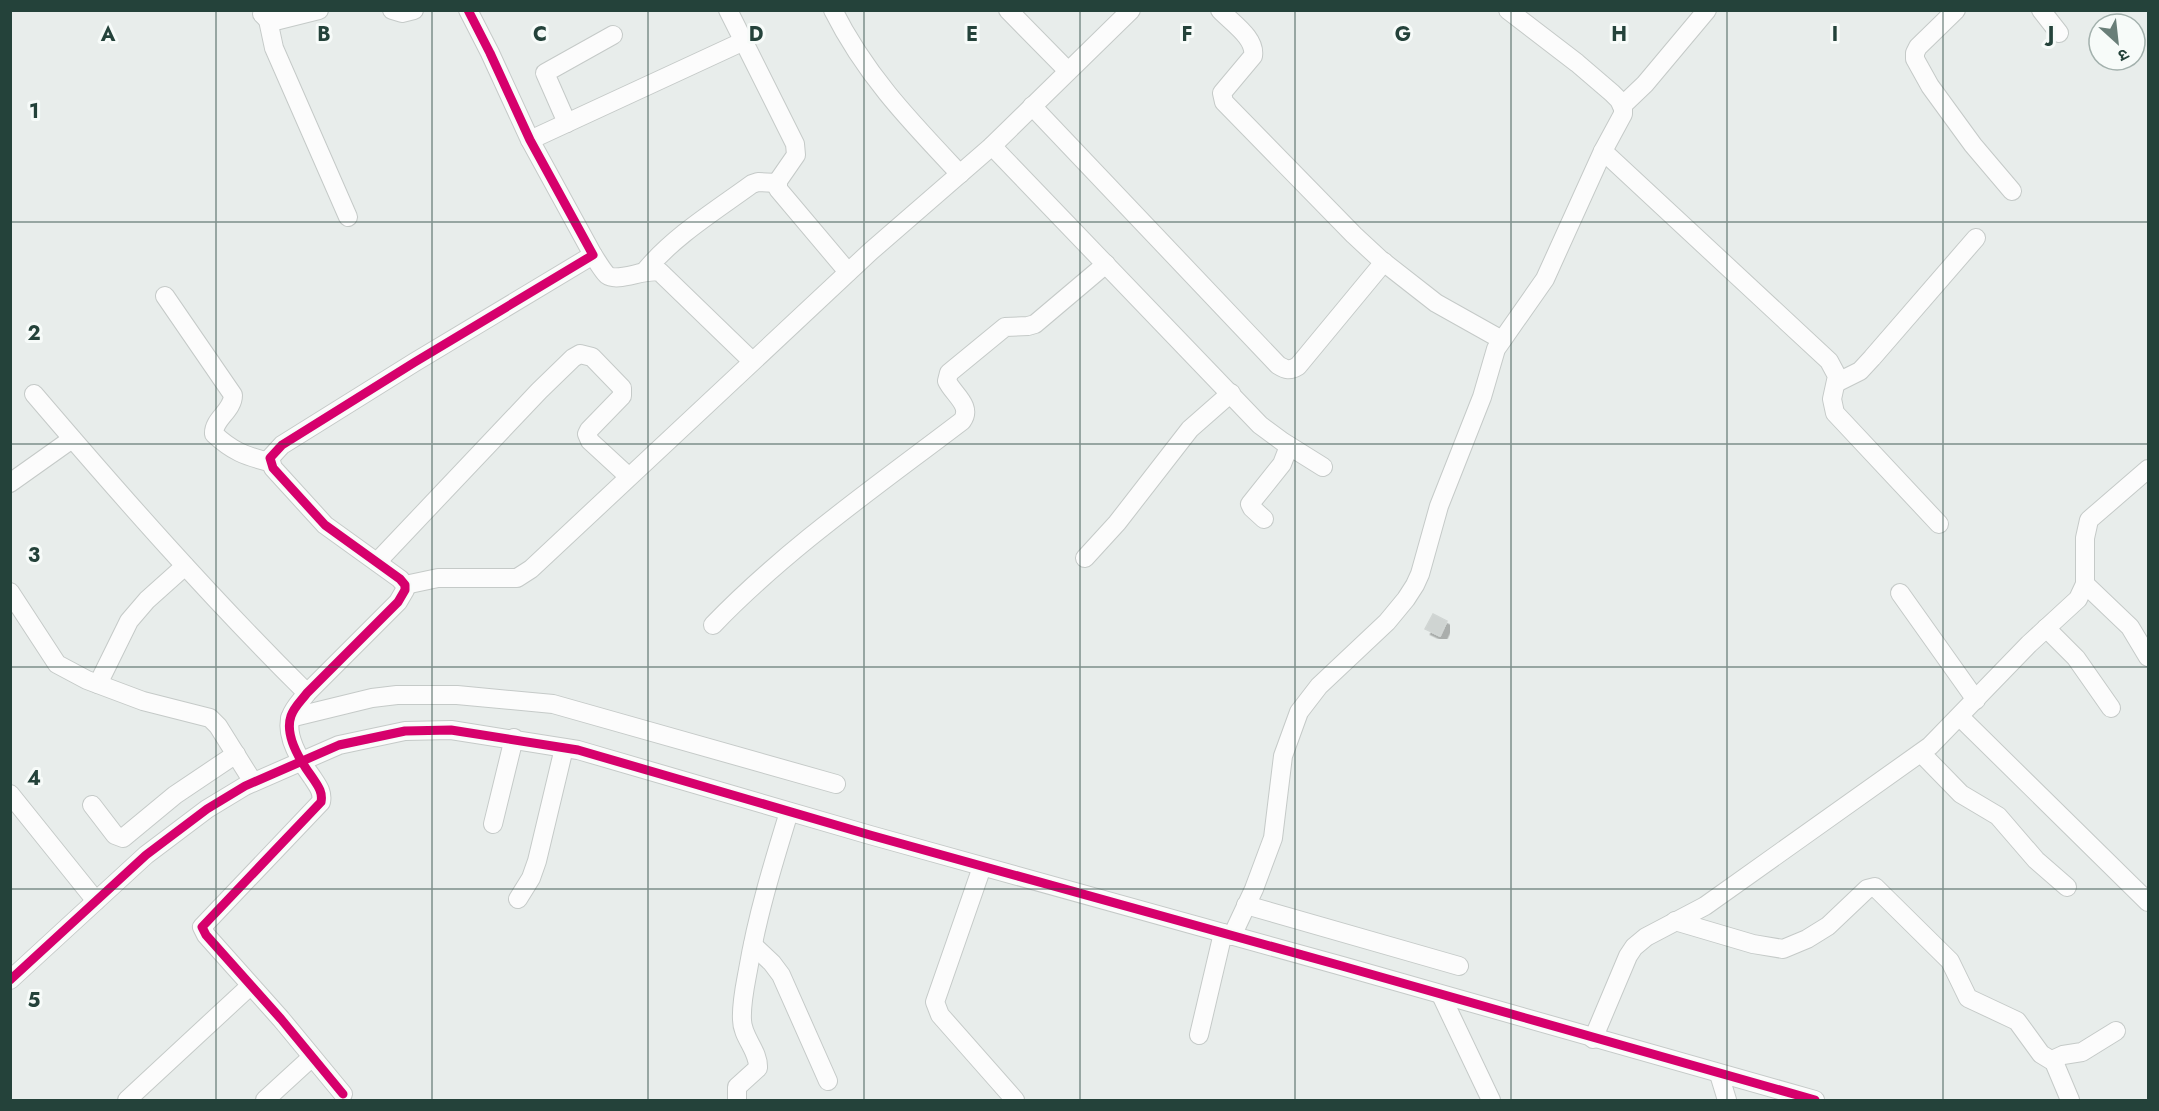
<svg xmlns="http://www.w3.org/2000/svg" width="2159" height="1111" font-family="Jost,'Noto Sans Devanagari',sans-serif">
  <defs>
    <filter id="shadow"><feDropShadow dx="5.5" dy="5.5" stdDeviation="0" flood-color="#0004"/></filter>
  </defs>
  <rect width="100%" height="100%" fill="#e8edeb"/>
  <polygon fill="#cfd4d2" stroke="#d1d6d4" stroke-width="1.5" filter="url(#shadow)" points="1433,614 1447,621 1440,636 1425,629"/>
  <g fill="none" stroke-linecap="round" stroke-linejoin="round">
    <g stroke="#c5cac8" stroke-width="20">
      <g id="minor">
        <polyline points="392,10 402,13 414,10"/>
        <polyline points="728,10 795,144 796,155 778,181 778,189 848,272"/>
        <path d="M 833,10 C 866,76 911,122 960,174"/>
        <polyline points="1008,10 1068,71"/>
        <path d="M 1220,10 C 1232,23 1256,38 1253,56 L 1222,93 L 1224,102 L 1354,235 L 1381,260 L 1436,303 L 1502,340"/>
        <polyline points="1956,10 1918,47 1915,53 1915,59 1930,86 1973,145 2012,191"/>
        <polyline points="2041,10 2059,33"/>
        <polyline points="262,14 268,20 275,21 319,10"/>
        <polyline points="268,20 274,48 348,217"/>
        <path d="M 1032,106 L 1278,365 C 1286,370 1290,371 1298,366 L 1384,262"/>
        <polyline points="1622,106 1645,84 1707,10"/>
        <polyline points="567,123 545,73 613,35"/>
        <polyline points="530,140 744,41"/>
        <polyline points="992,146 1260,425 1283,442 1323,467"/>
        <polyline points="1603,151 1829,361 1837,376 1832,399 1835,413 1939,524"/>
        <path d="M 593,255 C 597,261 602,270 607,275 C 618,283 645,268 660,272 L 752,361"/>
        <path d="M 645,271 C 674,236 715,211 752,184 L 758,182 L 777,183"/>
        <path d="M 165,296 L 233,395 C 233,411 213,419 214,434 C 232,451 245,456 269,462"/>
        <polyline points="1836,383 1860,371 1872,358 1976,238"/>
        <path d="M 34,394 C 122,497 211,598 307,693"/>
        <polyline points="10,483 72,439"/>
        <polyline points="1264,519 1252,508 1250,504 1282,464 1289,446"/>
        <polyline points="1085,558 1117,523 1190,429 1231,393"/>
        <polyline points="377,562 539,391 573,358 580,354 592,357 622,388 622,396 589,430 587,434 590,441 628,476"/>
        <polyline points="2085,584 2130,627 2148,657"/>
        <polyline points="405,585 438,578 517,578 531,569 871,251 992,146 1131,10"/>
        <polyline points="10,592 57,664 87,680 143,701 210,718 218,726 253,782"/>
        <polyline points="1900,593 1976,700"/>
        <path d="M 713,625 C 786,549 878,485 962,421 C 973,406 953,394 947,381 L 949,373 L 1005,327 L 1028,326 L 1035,324 L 1106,264"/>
        <polyline points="2046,628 2076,658 2111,708"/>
        <polyline points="98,684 129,621 147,600 185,566"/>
        <polyline points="1960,717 2148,902"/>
        <polyline points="290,718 372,698 397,695 457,695 553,704 836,784"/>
        <polyline points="1921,753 1961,794 1998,816 2036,860 2067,887"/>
        <polyline points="10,794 96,901"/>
        <polyline points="92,805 115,835 123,838 175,795 236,754"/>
        <polyline points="493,824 514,738"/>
        <polyline points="982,867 935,1002 940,1015 1015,1100"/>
        <polyline points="518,899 531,878 537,861 564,748"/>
        <polyline points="1246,905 1459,966"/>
        <polyline points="1675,921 1753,944 1783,949 1807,939 1828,926 1867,889 1875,887 1950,961 1968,998 2017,1021 2041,1054 2054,1062 2070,1100"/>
        <polyline points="1232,936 1254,889 1273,838 1283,756 1299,712 1319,686 1387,622 1406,599 1415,585 1420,574 1439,506 1482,397 1496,349 1545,279 1603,151 1623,114 1623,108 1619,100 1612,93 1577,63 1508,10"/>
        <polyline points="753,945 772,963 781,975 828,1081"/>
        <polyline points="10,980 146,855 207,809 245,786 339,745 405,731 451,730 578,750 870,835 1342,966 1815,1100"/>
        <polyline points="1441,995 1491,1100"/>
        <polyline points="1199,1035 1223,933"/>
        <polyline points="1593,1039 1628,956 1634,947 1646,937 1705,906 1930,746 2029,644 2078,599 2085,584 2085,538 2089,520 2148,469"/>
        <polyline points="2052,1060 2063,1055 2082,1052 2116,1031"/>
        <polyline points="1719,1074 1727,1100"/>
        <path d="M 343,1094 L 281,1019 L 206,935 L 202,927 L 321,802 C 323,792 318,786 312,777 C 301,762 284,736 291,716 C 294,707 301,701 307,693 L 398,602 L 405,590 L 405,585 L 400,579 L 325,525 L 273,468 L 270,458 L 282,445 L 415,362 L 593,255 L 530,140 L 490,53 L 468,10"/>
        <polyline points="127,1100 250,986"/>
        <polyline points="265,1100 312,1057"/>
        <path d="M 737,1100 L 737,1087 L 758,1068 C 759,1051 742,1037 742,1020 C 741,1004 745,986 748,970 C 757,916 773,864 789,812"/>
      </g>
    </g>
    <use href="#minor" stroke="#fcfcfc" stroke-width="18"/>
    <g stroke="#f7fbf9" stroke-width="13">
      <g id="cycleway">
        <polyline points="10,980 146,855 207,809 245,786 339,745 405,731 451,730 578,750 870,835 1342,966 1815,1100"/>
        <path d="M 343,1094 L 281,1019 L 206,935 L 202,927 L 321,802 C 323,792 318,786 312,777 C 301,762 284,736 291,716 C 294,707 301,701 307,693 L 398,602 L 405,590 L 405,585 L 400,579 L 325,525 L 273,468 L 270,458 L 282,445 L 415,362 L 593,255 L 530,140 L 490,53 L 468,10"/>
      </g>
    </g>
    <use href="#cycleway" stroke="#d6006c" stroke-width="9"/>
  </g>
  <path fill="none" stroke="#24423a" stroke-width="1.5" stroke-opacity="0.55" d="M 216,10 L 216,1100M 432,10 L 432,1100M 648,10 L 648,1100M 864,10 L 864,1100M 1080,10 L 1080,1100M 1295,10 L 1295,1100M 1511,10 L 1511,1100M 1727,10 L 1727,1100M 1943,10 L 1943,1100M 10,222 L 2148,222M 10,444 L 2148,444M 10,667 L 2148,667M 10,889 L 2148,889"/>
  <g font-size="20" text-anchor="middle" font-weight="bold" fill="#24423a" stroke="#f7fbf9" stroke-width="6" stroke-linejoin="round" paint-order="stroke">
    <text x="108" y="41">A</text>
    <text x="324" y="41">B</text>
    <text x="540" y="41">C</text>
    <text x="756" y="41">D</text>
    <text x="972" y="41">E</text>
    <text x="1187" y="41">F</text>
    <text x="1403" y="41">G</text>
    <text x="1619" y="41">H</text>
    <text x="1835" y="41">I</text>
    <text x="2051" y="41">J</text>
    <text x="34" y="118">1</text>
    <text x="34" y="340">2</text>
    <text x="34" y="562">3</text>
    <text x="34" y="785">4</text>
    <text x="34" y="1007">5</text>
  </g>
  <rect width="2159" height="1111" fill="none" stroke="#24423a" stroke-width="24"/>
  <g transform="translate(2117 42) rotate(153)"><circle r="28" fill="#f7fbf9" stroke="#a3b1ad" stroke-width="1.5"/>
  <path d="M0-4.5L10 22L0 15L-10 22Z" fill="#697e78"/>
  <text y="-9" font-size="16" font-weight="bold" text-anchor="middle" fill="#24423a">उ</text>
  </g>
</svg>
